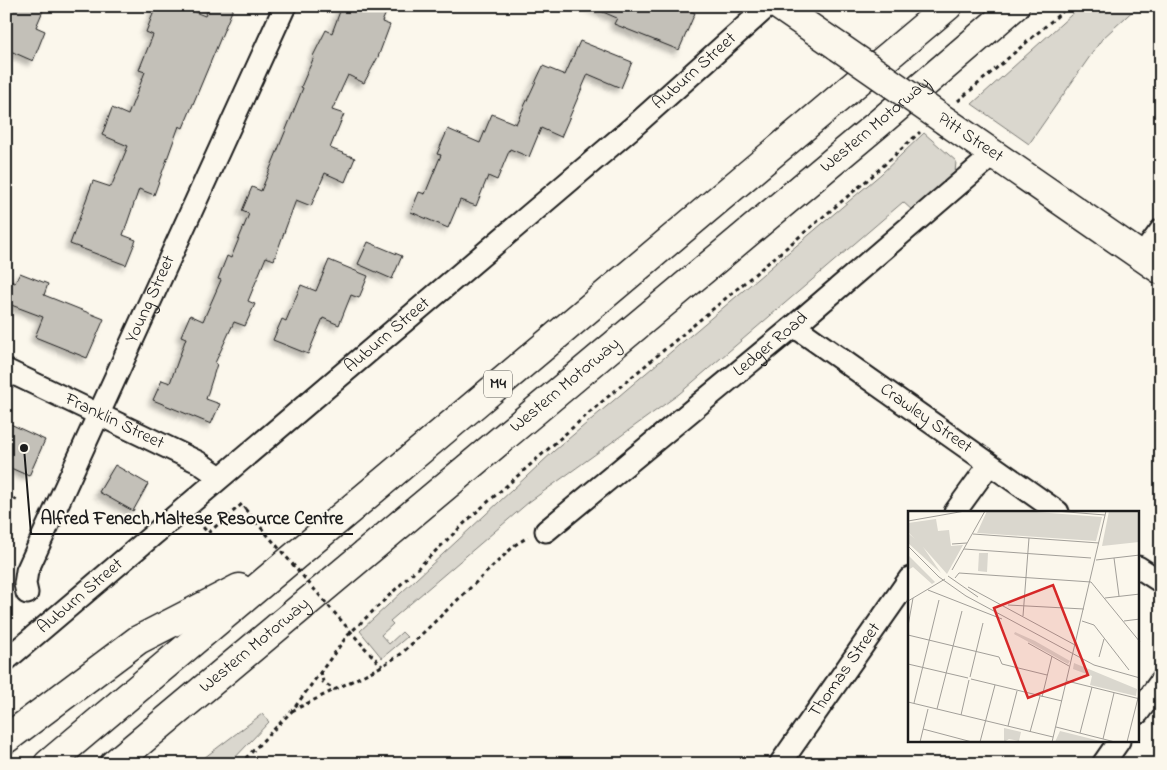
<svg xmlns="http://www.w3.org/2000/svg" width="1167" height="770" font-family="'Indie Flower',sans-serif">
  <defs>
    <filter id="shadow"><feDropShadow dx="-4.5" dy="4.5" stdDeviation="2.5" flood-color="#0004"/></filter>
  </defs>
  <rect width="100%" height="100%" fill="#fbf7ec"/>
  <filter id="ink" filterUnits="userSpaceOnUse"><feTurbulence type="fractalNoise" baseFrequency=".02" numOctaves="2"/><feDisplacementMap in="SourceGraphic" scale="10" xChannelSelector="R" yChannelSelector="G"/><feConvolveMatrix kernelMatrix="1 2 1 2 8 2 1 2 1" color-interpolation-filters="sRGB"/></filter>
  <g filter="url(#ink)">
    <g fill="#dad7ce" stroke="#7b7a75">
      <polygon points="1081,6 1138,6 1102,39 1029,144 972,104"/>
      <polygon points="924,133 956,161 955,174 913,211 903,202 679,394 529,502 390,621 393,624 381,635 389,644 402,632 407,637 382,658 360,631 554,451 881,174"/>
      <polygon points="262,714 269,722 229,764 196,764"/>
    </g>
    <g fill="#c3c0b8" stroke="#1c1c1c" filter="url(#shadow)">
      <polygon points="6,6 45,6 36,27 45,31 33,61 6,49"/>
      <polygon points="156,6 180,6 205,16 210,6 234,6 183,128 179,126 154,195 139,189 123,235 136,240 126,265 70,244 93,181 111,187 128,146 102,135 112,108 128,115 145,72 139,70 153,35 146,32"/>
      <polygon points="342,6 389,6 382,22 390,25 378,57 364,83 348,75 332,110 344,114 330,148 355,158 345,182 325,173 311,206 296,200 274,260 266,257 248,301 255,304 245,326 234,322 215,363 217,364 206,399 220,404 211,424 153,400 162,380 170,383 186,338 181,336 190,315 203,321 221,280 218,279 227,256 231,258 249,214 242,211 252,187 261,191 303,88 301,87 314,57 313,56 326,30 332,33"/>
      <polygon points="589,6 680,6 695,13 679,50 614,24 617,18"/>
      <polygon points="580,41 632,62 621,88 588,74 561,137 541,128 529,157 510,149 497,180 488,176 476,206 460,200 448,228 411,212 419,192 425,194 441,155 437,154 448,129 480,143 492,114 516,124 543,66 565,75"/>
      <polygon points="368,242 402,256 392,279 358,264"/>
      <polygon points="329,260 368,276 359,298 351,295 339,325 323,318 308,354 273,340 282,319 286,321 301,285 316,291"/>
      <polygon points="20,273 48,284 44,295 104,319 87,358 35,337 43,317 6,303 6,279 15,283"/>
      <polygon points="6,422 45,440 29,476 6,466"/>
      <polygon points="115,465 148,484 133,511 99,492"/>
    </g>
    <g fill="none" stroke-linecap="round" stroke-linejoin="round">
      <g stroke="#1c1c1c" stroke-width="25">
        <g id="street">
          <polyline points="1141,257 1161,230"/>
          <path id="s1" d="M 794,326 L 1058,512"/>
          <path id="s2" d="M 6,370 L 198,462 L 220,477"/>
          <polyline points="955,512 989,465"/>
          <path id="s3" d="M 546,531 L 794,326 L 994,154"/>
          <polyline points="1138,567 1161,582"/>
          <path id="s4" d="M 27,593 L 25,584 L 27,571 L 285,6"/>
          <path id="s5" d="M 6,660 L 633,127 L 768,6"/>
          <polyline points="1138,713 1161,681"/>
          <path id="s6" d="M 780,764 L 910,578"/>
          <polyline points="1103,764 1119,741"/>
        </g>
      </g>
      <g stroke="#1c1c1c" stroke-width="31">
        <g id="secondary">
          <polyline points="779,6 839,47"/>
          <polyline points="947,122 1161,270"/>
        </g>
      </g>
      <g stroke="#1c1c1c" stroke-width="31">
        <g id="highway">
          <polyline points="6,739 138,640 239,588"/>
          <polyline points="48,764 948,6"/>
          <path id="s7" d="M 114,764 L 879,123 L 1015,6"/>
        </g>
      </g>
      <g stroke="#1c1c1c" stroke-width="3" stroke-dasharray="4 4" stroke-linecap="butt">
        <polyline points="958,101 1069,6"/>
        <polyline points="6,495 19,501"/>
        <polyline points="198,521 208,533 242,504 245,509"/>
        <polyline points="364,647 382,666"/>
        <polyline points="321,671 323,682 335,690"/>
        <polyline points="292,711 382,666 401,654 515,545 528,537"/>
        <polyline points="240,764 292,711 347,636 472,516 597,406 872,176 920,132"/>
      </g>
      <use href="#street" stroke="#fbf7ec" stroke-width="21"/>
      <use href="#secondary" stroke="#fbf7ec" stroke-width="28"/>
      <use href="#highway" stroke="#fbf7ec" stroke-width="28"/>
      <g stroke="#1c1c1c" stroke-width="31" stroke-linecap="butt">
        <polyline id="secondary-bridge" points="839,47 947,122"/>
      </g>
      <polyline stroke="#1c1c1c" stroke-width="3" stroke-dasharray="4 4" stroke-linecap="butt" points="245,509 364,647"/>
      <use href="#secondary-bridge" stroke="#fbf7ec" stroke-width="28"/>
    </g>
  </g>
  <g text-anchor="middle" dominant-baseline="central" stroke-width="4" stroke-linejoin="round" paint-order="stroke">
    <rect fill="#fbf7ec" stroke="#5f5e5a" stroke-width="1" x="484" y="370.5" width="28" height="27" rx="4"/>
    <g font-size="16" font-weight="bold" fill="#1c1c1c">
      <text x="498" y="384">M4</text>
    </g>
    <g font-size="18" fill="#1c1c1c" stroke="#fbf7ec">
      <text stroke="none"><textPath href="#s5" startOffset="906">Auburn Street</textPath></text>
      <text stroke="none"><textPath href="#s7" startOffset="994">Western Motorway</textPath></text>
      <text transform="translate(970 138) rotate(34)">Pitt Street</text>
      <text stroke="none"><textPath href="#s4" startOffset="321">Young Street</textPath></text>
      <text stroke="none"><textPath href="#s5" startOffset="501">Auburn Street</textPath></text>
      <text stroke="none"><textPath href="#s3" startOffset="292">Ledger Road</textPath></text>
      <text stroke="none"><textPath href="#s7" startOffset="589">Western Motorway</textPath></text>
      <text stroke="none"><textPath href="#s1" startOffset="161">Crawley Street</textPath></text>
      <text stroke="none"><textPath href="#s2" startOffset="120">Franklin Street</textPath></text>
      <text stroke="none"><textPath href="#s5" startOffset="98">Auburn Street</textPath></text>
      <text stroke="none"><textPath href="#s7" startOffset="184">Western Motorway</textPath></text>
      <text stroke="none"><textPath href="#s6" startOffset="114">Thomas Street</textPath></text>
    </g>
  </g>
  <g transform="translate(908 511)">
    <rect width="231" height="231" fill="#fbf7ec"/>
    <path d="M 79,0 L 115,0 L 194,6 L 188,30 L 69,22 ZM 201,0 L 231,0 L 231,31 L 194,35 ZM 28,8 L 30,20 L 41,19 L 43,35 L 55,34 L 39,63 L 15,36 L 33,62 L 0,32 L 0,22 L 7,28 L 0,21 L 0,12 ZM 71,42 L 80,42 L 79,61 L 70,60 ZM 0,44 L 27,71 L 24,73 L 5,56 L 0,59 ZM 107,121 L 127,130 L 162,150 L 160,153 L 106,123 ZM 166,152 L 229,178 L 228,185 L 182,174 L 184,165 L 165,158 ZM 96,217 L 113,221 L 111,230 L 101,228 L 96,231 ZM 152,220 L 184,228 L 197,231 L 147,231 Z" fill="#dad7ce"/>
    <path fill="none" stroke="#a29f99" stroke-width="1" d="M 147,0 L 197,4M 0,10 L 57,0M 65,23 L 191,32M 44,33 L 59,32M 0,35 L 31,66 L 58,85 L 186,154 L 232,167M 56,38 L 183,47M 206,47 L 211,85M 188,49 L 232,44M 44,59 L 77,0M 40,65 L 70,86M 47,67 L 51,62 L 183,71 L 232,131M 60,76 L 167,134M 20,79 L 94,108M 197,87 L 232,83M 0,90 L 37,68M 100,94 L 176,98M 115,105 L 121,27M 174,110 L 186,114 L 221,159M 216,110 L 232,108M 0,115 L 5,87M 0,124 L 91,146 L 94,153 L 139,164M 120,132 L 161,155M 191,146 L 196,128M 0,153 L 60,167M 62,166 L 75,112M 63,168 L 154,190M 159,170 L 232,188M 134,186 L 144,145M 0,191 L 145,226M 6,192 L 31,89M 29,198 L 54,100M 53,204 L 61,169M 100,215 L 109,180M 148,216 L 207,231M 15,218 L 64,231M 122,221 L 132,185M 172,222 L 184,176M 195,228 L 206,182M 12,231 L 20,198M 72,231 L 87,174M 144,231 L 198,0M 219,231 L 232,179"/>
    <path fill="#d62828" fill-opacity="0.15" stroke="#d62828" stroke-width="2.5" d="M 145,74 L 180,164 L 120,187 L 86,97 Z"/>
    <rect width="231" height="231" fill="none" stroke="#1c1c1c" stroke-width="2.5"/>
  </g>
  <path fill="none" stroke="#1c1c1c" stroke-width="2" d="M24 448L31 534H353"/>
  <circle fill="#1c1c1c" stroke="#fbf7ec" stroke-width="2" cx="24" cy="448" r="5"/>
  <g font-size="19" text-anchor="middle" font-weight="bold" fill="#1c1c1c" stroke="#fbf7ec" stroke-width="4" stroke-linejoin="round" paint-order="stroke">
    <text x="192" y="524">Alfred Fenech Maltese Resource Centre</text>
  </g>
  <rect width="1167" height="770" fill="none" stroke="#fbf7ec" stroke-width="25"/>
  <rect x="12" y="12" width="1142" height="745" fill="none" stroke="#1c1c1c" stroke-width="2" filter="url(#ink)"/>
</svg>
